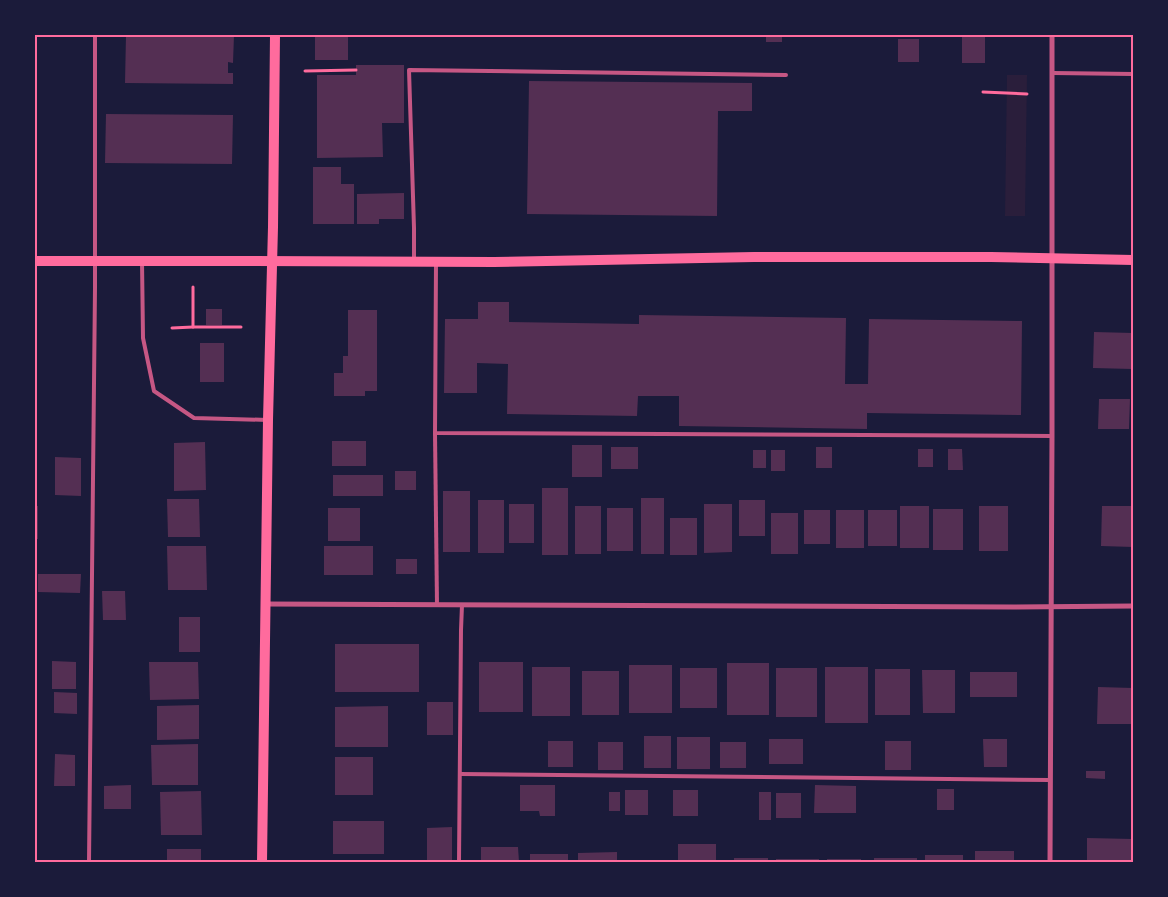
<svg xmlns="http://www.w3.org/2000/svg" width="1168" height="897" font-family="Raleway,sans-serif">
  <rect width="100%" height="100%" fill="#1b1b3a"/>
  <polygon fill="#2a1e3b" points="1007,75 1027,75 1025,216 1005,216"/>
  <g fill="#542f53">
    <polygon points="126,35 234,35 233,63 228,62 228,73 233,73 233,84 125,83"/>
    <rect x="315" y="35" width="33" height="25"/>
    <rect x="766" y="35" width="16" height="7"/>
    <rect x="962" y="35" width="23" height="28"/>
    <rect x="898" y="39" width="21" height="23"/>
    <polygon points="356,65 404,65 404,123 382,123 383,157 317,158 317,75 356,75"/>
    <polygon points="529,81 752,83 752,111 718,111 717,216 527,214"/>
    <polygon points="106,114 233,115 232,164 105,163"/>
    <polygon points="313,167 341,167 341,184 354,184 354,224 313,224"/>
    <polygon points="404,193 404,219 379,219 379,224 357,224 357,194"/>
    <polygon points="478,302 509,302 509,322 639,324 639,315 846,318 845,384 868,384 869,319 1022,321 1021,415 867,413 867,429 679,426 679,396 638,396 637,416 507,414 508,364 477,363 477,393 444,393 445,319 478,319"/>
    <rect x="206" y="309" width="16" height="16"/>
    <polygon points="348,310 377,310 377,391 365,391 365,396 334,396 334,373 343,373 343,356 348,356"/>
    <polygon points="1094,332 1133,333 1132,369 1093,368"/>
    <rect x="200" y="343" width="24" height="39"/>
    <polygon points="1099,399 1130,399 1129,429 1098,429"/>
    <rect x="332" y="441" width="34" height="25"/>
    <polygon points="205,442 206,490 174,491 174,443"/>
    <rect x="572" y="445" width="30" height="32"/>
    <rect x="611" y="447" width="27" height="22"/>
    <rect x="816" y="447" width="16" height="21"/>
    <rect x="918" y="449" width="15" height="18"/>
    <polygon points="948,449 962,449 963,470 948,470"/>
    <rect x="753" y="450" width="13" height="18"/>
    <rect x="771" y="450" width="14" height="21"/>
    <polygon points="55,457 81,458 81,496 55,495"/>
    <rect x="395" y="471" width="21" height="19"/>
    <rect x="333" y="475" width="50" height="21"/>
    <rect x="542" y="488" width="26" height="67"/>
    <rect x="443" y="491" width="27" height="61"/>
    <rect x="641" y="498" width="23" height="56"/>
    <polygon points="167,499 199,499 200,537 168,537"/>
    <rect x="478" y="500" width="26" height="53"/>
    <rect x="739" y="500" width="26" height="36"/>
    <rect x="509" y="504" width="25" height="39"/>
    <polygon points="704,504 732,504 732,552 704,553"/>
    <rect x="35" y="506" width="3" height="33"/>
    <rect x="575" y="506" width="26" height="48"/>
    <rect x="900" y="506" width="29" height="42"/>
    <rect x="979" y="506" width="29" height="45"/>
    <polygon points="1102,506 1133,506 1133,547 1101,546"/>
    <rect x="328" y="508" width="32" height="33"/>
    <rect x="607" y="508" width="26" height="43"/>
    <rect x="933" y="509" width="30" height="41"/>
    <rect x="804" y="510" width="26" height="34"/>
    <rect x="836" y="510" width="28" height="38"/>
    <rect x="868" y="510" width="29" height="36"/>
    <rect x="771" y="513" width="27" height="41"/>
    <rect x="670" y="518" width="27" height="37"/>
    <polygon points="167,546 206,546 207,590 168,590"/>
    <rect x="324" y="546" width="49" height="29"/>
    <rect x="396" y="559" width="21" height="15"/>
    <polygon points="38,574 81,574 80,593 38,592"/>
    <polygon points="102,591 125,591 126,620 103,620"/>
    <rect x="179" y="617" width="21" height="35"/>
    <rect x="335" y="644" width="84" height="48"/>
    <polygon points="52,661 76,662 76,689 52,689"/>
    <polygon points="149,662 198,662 199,699 150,700"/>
    <rect x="479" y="662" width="44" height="50"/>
    <rect x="727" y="663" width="42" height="52"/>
    <rect x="629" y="665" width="43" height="48"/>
    <rect x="532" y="667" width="38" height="49"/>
    <rect x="825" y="667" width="43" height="56"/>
    <rect x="680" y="668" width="37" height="40"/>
    <rect x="776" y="668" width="41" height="49"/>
    <rect x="875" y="669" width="35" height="46"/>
    <polygon points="922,670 955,670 955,713 923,713"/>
    <rect x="582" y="671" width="37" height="44"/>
    <rect x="970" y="672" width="47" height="25"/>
    <polygon points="1098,687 1133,688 1133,724 1097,724"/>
    <polygon points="54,692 77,693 77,714 54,713"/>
    <rect x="427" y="702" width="26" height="33"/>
    <polygon points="199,705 199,739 157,740 157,706"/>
    <polygon points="388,706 388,747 335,747 335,707"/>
    <rect x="644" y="736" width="27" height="32"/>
    <rect x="677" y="737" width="33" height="32"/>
    <rect x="769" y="739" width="34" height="25"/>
    <polygon points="983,739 1007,739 1007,767 984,767"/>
    <rect x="548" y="741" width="25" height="26"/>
    <rect x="885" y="741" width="26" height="29"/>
    <rect x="598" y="742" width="25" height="28"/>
    <rect x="720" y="742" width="26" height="26"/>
    <polygon points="198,744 198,785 152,785 151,745"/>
    <polygon points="55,754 75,755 75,786 54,786"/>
    <rect x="335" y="757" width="38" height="38"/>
    <polygon points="1086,771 1105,771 1105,779 1086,778"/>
    <polygon points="131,785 131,809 104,809 104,786"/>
    <polygon points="520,785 555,785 555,816 540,816 539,811 520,811"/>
    <polygon points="815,785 856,786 856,813 814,813"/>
    <rect x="937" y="789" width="17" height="21"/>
    <rect x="625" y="790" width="23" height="25"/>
    <rect x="673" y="790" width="25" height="26"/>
    <polygon points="201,791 202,835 161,835 160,792"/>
    <rect x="609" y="792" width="11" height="19"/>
    <rect x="759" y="792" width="12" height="28"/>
    <rect x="776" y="793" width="25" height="25"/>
    <rect x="333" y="821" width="51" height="33"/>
    <polygon points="452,827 452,861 427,861 427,828"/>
    <polygon points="1087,838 1133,839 1133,862 1087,862"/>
    <rect x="678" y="844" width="38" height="18"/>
    <polygon points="481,847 518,847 519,862 481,862"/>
    <rect x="167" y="849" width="34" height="13"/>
    <rect x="975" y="851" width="39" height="11"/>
    <polygon points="617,852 617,862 578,862 578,853"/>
    <rect x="530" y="854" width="38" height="8"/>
    <rect x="925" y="855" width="38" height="7"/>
    <rect x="734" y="858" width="34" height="4"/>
    <rect x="874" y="858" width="43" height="4"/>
    <rect x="776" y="859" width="43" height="3"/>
    <rect x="827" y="859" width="34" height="3"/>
  </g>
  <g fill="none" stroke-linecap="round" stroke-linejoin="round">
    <g stroke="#ff6b9d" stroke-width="3">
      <polyline points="305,71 356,70"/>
      <polyline points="983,92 1027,94"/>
      <polyline points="193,287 193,327 241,327"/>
      <polyline points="172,328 193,327"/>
    </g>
    <g stroke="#c65784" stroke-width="4">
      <polyline points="1053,73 1133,74"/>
      <polyline points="414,260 414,228 409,70 786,75"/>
      <polyline points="142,261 143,338 154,391 194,418 268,420"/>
      <polyline points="436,263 435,433 1052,436"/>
      <polyline points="435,433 437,605"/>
      <polyline points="460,774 1050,780"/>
      <polyline points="89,862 95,288 95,35"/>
      <polyline points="459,862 461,630 462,605"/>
    </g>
    <g stroke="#c65784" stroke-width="5">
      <polyline points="265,604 1014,607 1133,606"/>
      <polyline points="1050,862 1052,436 1052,35"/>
    </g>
    <g stroke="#ff6b9d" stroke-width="10">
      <polyline points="35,261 237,261 494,262 754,257 991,257 1133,260"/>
      <polyline points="262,862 268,420 273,227 275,35"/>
    </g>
  </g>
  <rect width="1168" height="897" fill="none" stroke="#1b1b3a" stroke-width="72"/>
  <rect x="36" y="36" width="1096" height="825" fill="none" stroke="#ff6b9d" stroke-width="2"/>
</svg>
